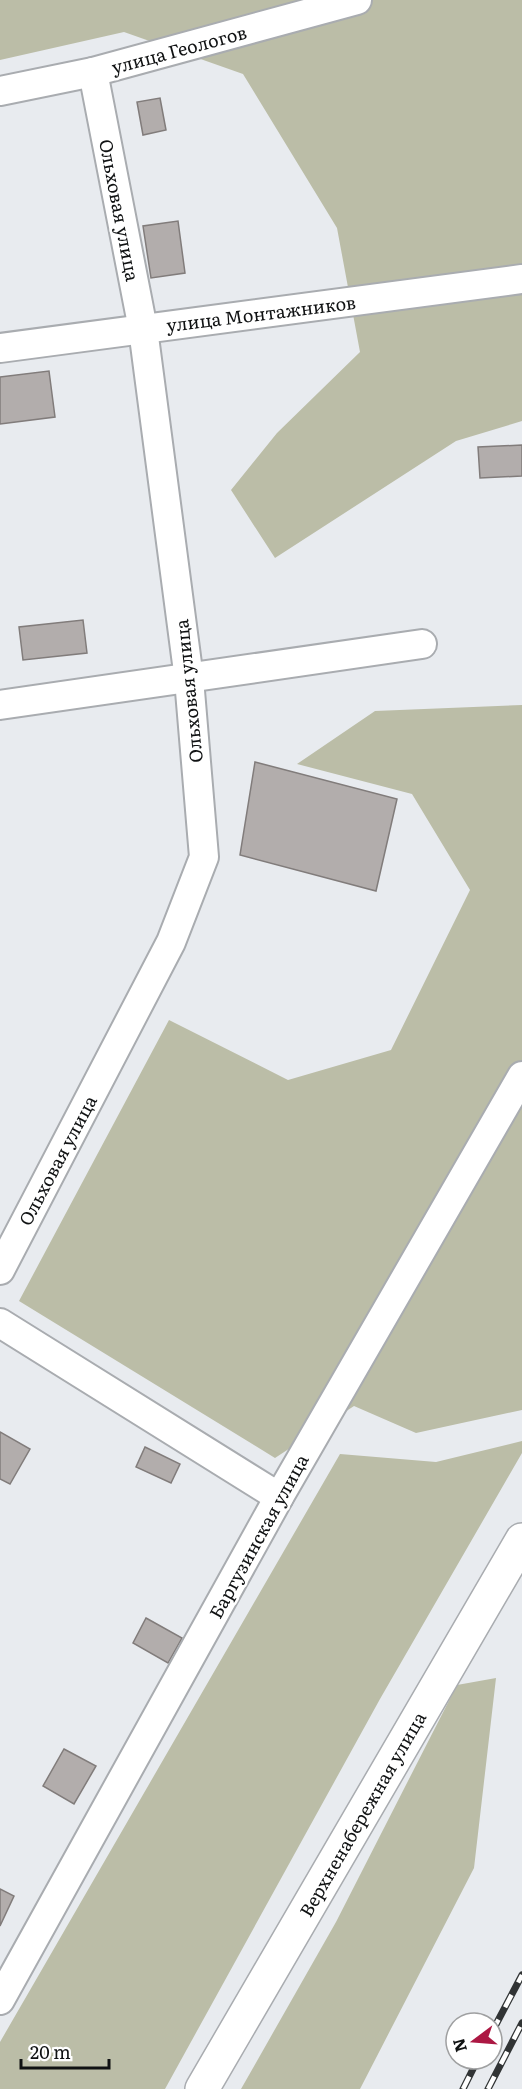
<svg xmlns="http://www.w3.org/2000/svg" width="522" height="2089" font-family="Literata,serif">
  <rect width="100%" height="100%" fill="#e8ebef"/>
  <g fill="#bbbda7">
    <polygon points="0,0 522,0 522,421 456,441 275,558 231,490 277,433 360,352 337,228 243,74 124,32 0,60"/>
    <polygon points="522,705 522,1410 416,1433 354,1406 275,1458 19,1301 169,1020 288,1080 391,1050 470,890 412,794 297,764 375,711"/>
    <polygon points="522,1441 522,1453 380,1699 165,2089 0,2089 0,2042 340,1454 436,1462"/>
    <polygon points="496,1678 474,1868 360,2089 241,2089 336,1922 457,1685"/>
  </g>
  <g fill="#b2adac" stroke="#817c7b" stroke-width="1.5">
    <polygon points="160,98 166,130 143,135 137,102"/>
    <polygon points="178,221 185,273 151,278 143,226"/>
    <polygon points="49,371 55,417 0,424 0,377"/>
    <polygon points="522,445 522,476 480,478 478,447"/>
    <polygon points="83,620 87,653 23,660 19,627"/>
    <polygon points="255,762 397,799 376,891 240,855"/>
    <polygon points="0,1432 30,1449 10,1484 0,1479"/>
    <polygon points="145,1447 180,1464 171,1483 136,1467"/>
    <polygon points="146,1618 182,1638 168,1663 133,1643"/>
    <polygon points="64,1749 96,1766 74,1804 43,1786"/>
    <polygon points="0,1889 14,1896 0,1926"/>
  </g>
  <g fill="none" stroke-linecap="round" stroke-linejoin="round">
    <g stroke="#a9acb0" stroke-width="32">
      <g id="minor">
        <polyline points="0,91 93,72 357,0"/>
        <polyline points="0,348 522,279"/>
        <polyline points="0,705 422,644"/>
        <polyline points="0,1270 171,942 204,857 189,679 143,329 93,72"/>
        <polyline points="0,1323 279,1497"/>
        <polyline points="0,2000 279,1497 522,1076"/>
      </g>
    </g>
    <g stroke="#a9acb0" stroke-width="36">
      <polyline id="tertiary" points="202,2089 522,1540"/>
    </g>
    <use href="#minor" stroke="#fff" stroke-width="28"/>
    <use href="#tertiary" stroke="#fff" stroke-width="33"/>
    <g stroke="#313435" stroke-width="7">
      <g id="rail">
        <polyline points="492,2032 522,1975"/>
        <polyline points="463,2089 478,2059"/>
        <polyline points="488,2089 522,2023"/>
      </g>
    </g>
    <use href="#rail" stroke="#fff" stroke-width="4.5" stroke-dasharray="14" stroke-linecap="butt"/>
  </g>
  <g text-anchor="middle" dominant-baseline="central" stroke-width="5" stroke-linejoin="round" paint-order="stroke">
    <g font-size="18" fill="#101213" stroke="#fff">
      <text transform="translate(179 49) rotate(-15)">улица Геологов</text>
      <text transform="translate(120 210) rotate(79)">Ольховая улица</text>
      <text transform="translate(261 313) rotate(-7)">улица Монтажников</text>
      <text transform="translate(188 691) rotate(-96)">Ольховая улица</text>
      <text transform="translate(57 1160) rotate(-62)">Ольховая улица</text>
      <text transform="translate(258 1536) rotate(-61)">Баргузинская улица</text>
      <text transform="translate(362 1814) rotate(-60)">Верхненабережная улица</text>
    </g>
  </g>
  <g transform="translate(474 2041) rotate(254)"><circle r="28" fill="#ffffff" stroke="#9fa0a1" stroke-width="1.5"/>
  <path d="M0-4.5L10 22L0 15L-10 22Z" fill="#ac1843"/>
  <text y="-9" font-size="16" font-weight="bold" text-anchor="middle" fill="#101213">N</text>
  </g>
  <path d="M21 2059v9h88v-9" fill="none" stroke="#101213" stroke-width="3"/>
  <text x="30" y="2059" font-size="18" fill="#101213" stroke="#ffffff" stroke-width="4.5" paint-order="stroke">20 m</text>
</svg>
